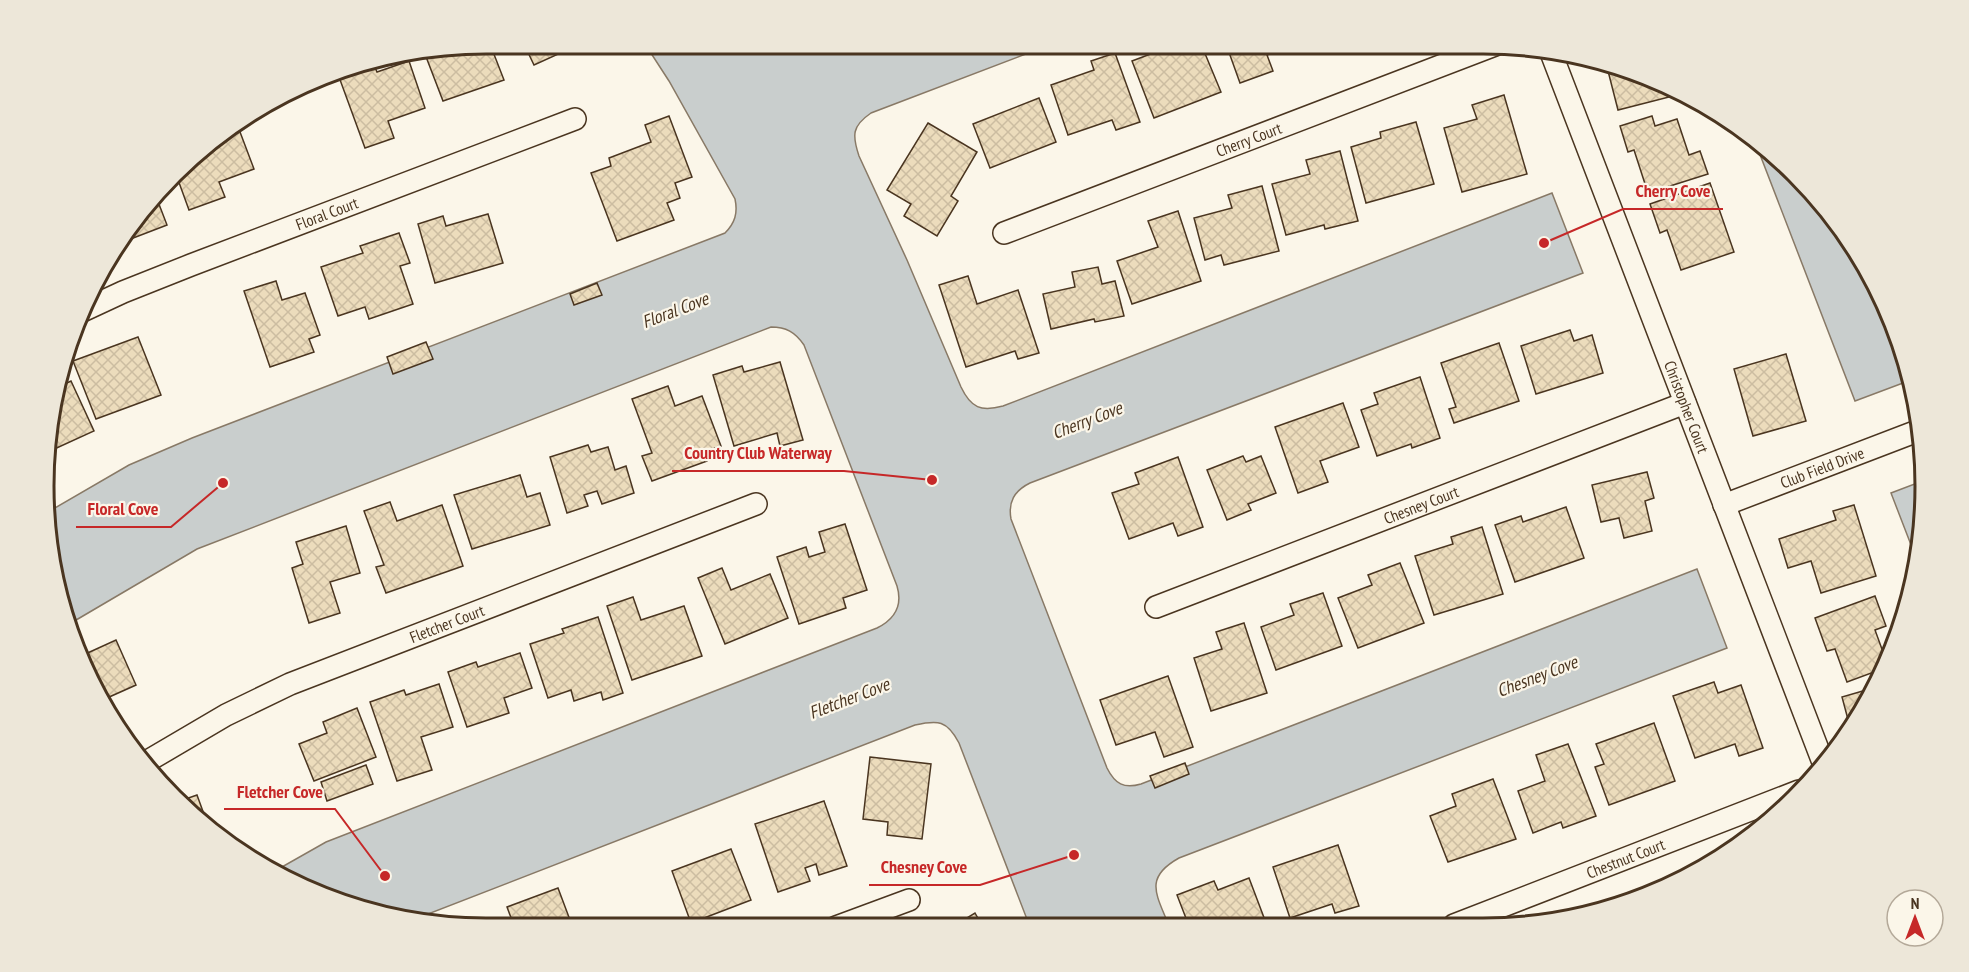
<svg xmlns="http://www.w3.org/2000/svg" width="1969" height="972" font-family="'PT Sans Narrow',sans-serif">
  <defs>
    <pattern id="building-cross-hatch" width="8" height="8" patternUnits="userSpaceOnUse" patternTransform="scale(1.5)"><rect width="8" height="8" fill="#ecdcbc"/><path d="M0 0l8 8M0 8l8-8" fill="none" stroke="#ccbda1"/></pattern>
  </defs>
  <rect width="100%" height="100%" fill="#fbf6e9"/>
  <g fill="#c9cecd" stroke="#887966" stroke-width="1.5">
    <path d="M 645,44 L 1052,44 L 871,113 C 852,126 852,135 859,156 L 907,260 L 961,387 C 971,408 981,412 1003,406 L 1552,193 L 1583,273 L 1030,483 C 1014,491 1008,502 1011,519 L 1107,768 C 1115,784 1124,789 1141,784 L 1697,569 L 1727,648 L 1179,858 C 1143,878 1157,895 1169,926 L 1030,927 L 959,743 C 947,720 938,720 915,725 L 410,921 L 399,920 L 316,895 L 273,872 L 326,842 L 877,628 C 895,619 903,606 897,586 L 804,345 C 795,332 786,327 771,327 L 197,549 L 71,623 L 47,544 L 48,512 L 129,465 L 192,438 L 725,233 C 735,223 738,213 735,199 L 669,81 Z"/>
    <polygon points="1754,139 1796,173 1851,240 1892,317 1911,380 1855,401"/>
    <polygon points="1925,480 1925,486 1918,563 1891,493"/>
  </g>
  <g fill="url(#building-cross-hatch)" stroke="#4a3520" stroke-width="1.5">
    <polygon points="490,44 504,80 443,101 425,54"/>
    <polygon points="524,44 561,44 565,51 534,65"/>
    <polygon points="1177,44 1201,44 1221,92 1154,118 1132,61"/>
    <polygon points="1226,44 1284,44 1286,48 1267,55 1273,71 1240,83"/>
    <polygon points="1115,53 1140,122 1116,130 1112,120 1068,135 1051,85 1094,70 1091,61"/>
    <polygon points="409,61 425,108 388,121 394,138 365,148 339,77 374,65 377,72"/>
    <polygon points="1606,63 1653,77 1671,87 1673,96 1618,110"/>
    <polygon points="1504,95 1527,174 1462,192 1444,128 1477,119 1472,105"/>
    <polygon points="1039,98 1056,142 990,168 973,124"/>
    <polygon points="669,116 692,177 675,183 680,198 667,203 674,220 617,241 591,173 611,166 609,158 651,142 645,125"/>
    <polygon points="1652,116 1655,126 1677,119 1689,155 1700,151 1708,174 1648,193 1634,150 1628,152 1620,126"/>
    <polygon points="1416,122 1434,184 1366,203 1351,147 1381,138 1380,132"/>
    <polygon points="928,123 977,152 951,196 958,201 937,236 904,216 911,204 887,190"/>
    <polygon points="237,124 254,169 219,182 225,197 189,210 177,177 186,169 186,168 216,135"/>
    <polygon points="1340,151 1358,221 1325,229 1324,225 1286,235 1272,184 1310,174 1306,160"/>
    <polygon points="1710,183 1734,252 1681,270 1667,230 1660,233 1650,204"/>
    <polygon points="1262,186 1279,251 1224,265 1221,255 1205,260 1194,218 1232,208 1228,195"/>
    <polygon points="157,199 167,225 115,245 118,240"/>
    <polygon points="1178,211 1201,281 1132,304 1117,261 1158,247 1148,221"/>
    <polygon points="488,214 503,263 435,283 418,224 443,216 446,226"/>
    <polygon points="399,233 410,263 400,266 413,304 369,319 365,307 338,316 321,267 363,253 360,246"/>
    <polygon points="1098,267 1102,284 1115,281 1124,316 1095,322 1094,319 1051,329 1043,294 1075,287 1072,272"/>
    <polygon points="968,276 977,304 1018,290 1039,353 1018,359 1015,351 966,367 939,285"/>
    <polygon points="276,281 282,300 305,293 320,335 309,339 314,352 270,367 244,291"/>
    <polygon points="597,283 602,295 574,305 570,294"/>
    <polygon points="1570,330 1574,341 1592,335 1603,373 1536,394 1521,346"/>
    <polygon points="138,337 161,395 96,419 73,361"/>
    <polygon points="426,342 433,359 393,374 387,357"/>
    <polygon points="1499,343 1519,401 1454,423 1449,409 1456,407 1441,363"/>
    <polygon points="1786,354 1806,421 1753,436 1734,369"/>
    <polygon points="780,362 803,440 780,446 777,433 734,446 713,375 742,366 744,372"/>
    <polygon points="1420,377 1440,438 1412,448 1411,444 1377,456 1361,410 1378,404 1374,393"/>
    <polygon points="71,381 94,431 50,451 52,399 56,388"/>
    <polygon points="668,386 675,406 702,396 721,446 704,452 707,461 652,481 642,456 652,453 632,399"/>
    <polygon points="1343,403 1359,447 1320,461 1328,482 1298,493 1275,427"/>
    <polygon points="588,445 591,452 608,447 615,470 626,466 634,493 602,504 597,491 584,495 588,506 567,513 550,457"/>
    <polygon points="1243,456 1246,462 1261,456 1276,493 1248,504 1251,510 1227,520 1207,470"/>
    <polygon points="1178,457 1203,527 1178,536 1173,523 1129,539 1112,493 1139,484 1135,473"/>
    <polygon points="1647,472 1654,498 1645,501 1652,531 1624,538 1619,518 1601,522 1592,485"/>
    <polygon points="520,475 527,497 540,493 550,525 472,549 454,495"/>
    <polygon points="390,502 397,521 442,505 463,566 386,593 376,567 384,565 364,511"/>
    <polygon points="1854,505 1876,576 1821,593 1811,561 1788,568 1779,539 1836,520 1833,511"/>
    <polygon points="1566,507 1584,558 1515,582 1495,525 1521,516 1523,522"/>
    <polygon points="845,524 867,590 843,598 846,608 799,624 777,557 806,547 809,557 825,552 819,532"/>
    <polygon points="346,526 360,573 330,582 340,613 309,623 292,568 303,564 296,542"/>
    <polygon points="1482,527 1503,594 1434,615 1415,556 1453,544 1451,537"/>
    <polygon points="1400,563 1424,623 1358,648 1338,598 1372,585 1368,575"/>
    <polygon points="722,568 731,590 770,574 788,618 725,644 698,578"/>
    <polygon points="1323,593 1342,646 1276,670 1261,627 1294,615 1290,604"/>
    <polygon points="1875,596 1886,626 1875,630 1887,663 1885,668 1847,682 1835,649 1827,651 1815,618"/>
    <polygon points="633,597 641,620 684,606 702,656 632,680 607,606"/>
    <polygon points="598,617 623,693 603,700 601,692 574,701 571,690 548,698 530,644 564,633 562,629"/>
    <polygon points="1244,623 1267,693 1211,711 1194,658 1222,649 1216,632"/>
    <polygon points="116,640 136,685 107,698 117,721 89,682 81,656"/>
    <polygon points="520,653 532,688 504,698 509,713 467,727 448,672 476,662 478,667"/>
    <polygon points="1168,676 1193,747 1164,757 1155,732 1116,745 1100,700"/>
    <polygon points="1714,682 1718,693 1741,685 1763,748 1739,756 1735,744 1695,758 1673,696"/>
    <polygon points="439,684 453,727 421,737 432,770 397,781 370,702 404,690 406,695"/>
    <polygon points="1873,688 1851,727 1850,727 1842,697"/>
    <polygon points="357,708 376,757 314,781 299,744 327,733 323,722"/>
    <polygon points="1654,723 1675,781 1609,805 1595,767 1604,764 1596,744"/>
    <polygon points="1568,744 1596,816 1563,828 1561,822 1533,833 1518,791 1545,781 1536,755"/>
    <polygon points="870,757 931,764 922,839 887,835 888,822 863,819"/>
    <polygon points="1185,763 1189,774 1155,788 1150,776"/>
    <polygon points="366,765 373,784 327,801 321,782"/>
    <polygon points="1493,779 1516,839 1448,862 1430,816 1456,806 1452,794"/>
    <polygon points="197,795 209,828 177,802"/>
    <polygon points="824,801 847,866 819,875 816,864 805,868 810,881 778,892 755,824"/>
    <polygon points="1338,845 1359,906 1335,913 1332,904 1290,918 1273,867"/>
    <polygon points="731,849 751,900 691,923 672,871"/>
    <polygon points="1249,878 1266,923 1260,926 1189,926 1177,895 1214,881 1218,890"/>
    <polygon points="558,888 573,928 504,928 503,926 513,923 507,907"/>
    <polygon points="975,913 983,927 952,927"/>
  </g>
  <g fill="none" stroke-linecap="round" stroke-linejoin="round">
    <g stroke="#4a3520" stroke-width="24">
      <g id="minor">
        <path id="s1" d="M 1550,50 L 1824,765"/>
        <path id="s2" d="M 1004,233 L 1495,45"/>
        <path id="s3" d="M 80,312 L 123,292 L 191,265 L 575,119"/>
        <path id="s4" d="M 1724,505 L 1920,430"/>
        <path id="s5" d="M 1156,607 L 1685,403"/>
        <path id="s6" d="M 146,762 L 226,715 L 290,684 L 756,504"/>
        <path id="s7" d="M 1454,925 L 1799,791"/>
        <polyline points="836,927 909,900"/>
      </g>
    </g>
    <use href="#minor" stroke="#fbf6e9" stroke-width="21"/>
  </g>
  <g text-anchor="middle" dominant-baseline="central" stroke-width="4.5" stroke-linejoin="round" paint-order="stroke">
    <g font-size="16" fill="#4a3520" stroke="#fbf6e9">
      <text stroke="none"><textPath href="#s2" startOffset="262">Cherry Court</textPath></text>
      <text stroke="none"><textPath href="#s3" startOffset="266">Floral Court</textPath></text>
      <text stroke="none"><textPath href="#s1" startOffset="382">Christopher Court</textPath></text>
      <text stroke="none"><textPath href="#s4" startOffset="105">Club Field Drive</textPath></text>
      <text stroke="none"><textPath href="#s5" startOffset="284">Chesney Court</textPath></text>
      <text stroke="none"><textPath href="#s6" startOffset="332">Fletcher Court</textPath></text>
      <text stroke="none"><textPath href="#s7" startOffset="184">Chestnut Court</textPath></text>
    </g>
    <g font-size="18" font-style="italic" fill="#4a3520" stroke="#fbf6e9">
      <text transform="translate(675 310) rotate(-21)">Floral Cove</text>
      <text transform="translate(1087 420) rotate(-21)">Cherry Cove</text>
      <text transform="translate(1537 676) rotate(-21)">Chesney Cove</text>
      <text transform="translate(849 698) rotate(-21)">Fletcher Cove</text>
    </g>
  </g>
  <path d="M0 0H1969V972H0ZM486 54H1483A432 432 0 0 1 1915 486V486A432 432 0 0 1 1483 918H486A432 432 0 0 1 54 486V486A432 432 0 0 1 486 54Z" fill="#ede7d9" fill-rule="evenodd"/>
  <path fill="none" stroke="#4a3520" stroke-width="3" d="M486 54H1483A432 432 0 0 1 1915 486V486A432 432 0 0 1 1483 918H486A432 432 0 0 1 54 486V486A432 432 0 0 1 486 54Z"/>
  <path fill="none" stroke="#c62828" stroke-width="2" d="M1544 243L1623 209H1723M932 480L844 471H672M223 483L171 527H76M385 876L335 809H224M1074 855L980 885H869"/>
  <g fill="#c62828" stroke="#fbf6e9" stroke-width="2">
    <circle cx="1544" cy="243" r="6"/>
    <circle cx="932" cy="480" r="6"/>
    <circle cx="223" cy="483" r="6"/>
    <circle cx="385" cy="876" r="6"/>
    <circle cx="1074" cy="855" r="6"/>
  </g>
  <g font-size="18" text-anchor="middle" font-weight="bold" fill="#c62828" stroke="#fbf6e9" stroke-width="4.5" stroke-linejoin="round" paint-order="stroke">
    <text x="1673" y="197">Cherry Cove</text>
    <text x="758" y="459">Country Club Waterway</text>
    <text x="123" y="515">Floral Cove</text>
    <text x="280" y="798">Fletcher Cove</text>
    <text x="924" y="873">Chesney Cove</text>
  </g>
  <g transform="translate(1915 918)"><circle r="28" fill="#fbf6e9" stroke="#b4a999" stroke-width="1.5"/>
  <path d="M0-4.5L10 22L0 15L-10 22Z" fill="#c62828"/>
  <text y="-9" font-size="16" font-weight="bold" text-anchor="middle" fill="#4a3520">N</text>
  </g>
</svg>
